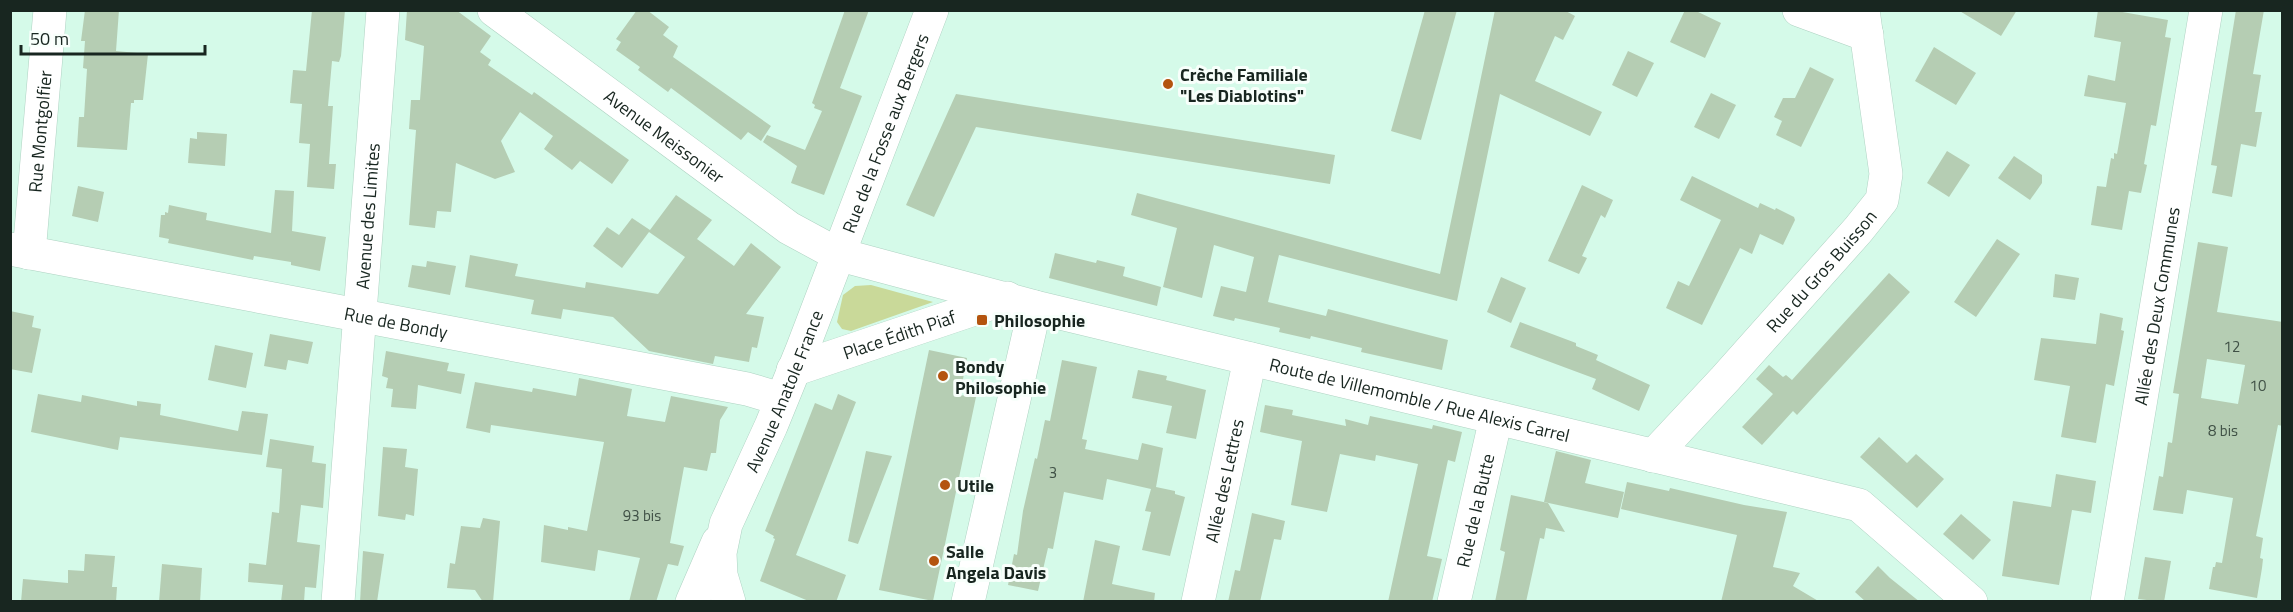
<svg xmlns="http://www.w3.org/2000/svg" width="2293" height="612" font-family="'Titillium Web',sans-serif">
  <rect width="100%" height="100%" fill="#d5fae9"/>
  <polygon fill="#c9d999" points="871,285 933,302 851,331 842,329 837,322 843,295 855,286"/>
  <g fill="#b5cdb3" fill-rule="evenodd">
    <polygon points="85,10 119,10 116,51 148,54 143,100 134,100 134,103 131,103 127,150 77,147 79,117 84,117 87,69 83,68 85,41 81,41"/>
    <polygon points="312,10 345,10 341,56 339,62 332,61 328,106 333,106 329,164 336,164 334,189 307,187 310,144 299,143 302,104 290,103 293,70 306,71"/>
    <polygon points="407,10 456,10 491,36 480,52 491,60 488,65 532,95 534,92 629,160 612,184 580,161 572,170 544,149 553,136 520,112 501,141 515,172 495,179 456,163 451,212 437,211 435,228 409,225 416,130 409,129 411,100 420,100 424,46 405,40"/>
    <polygon points="637,10 647,10 669,27 663,35 678,46 673,57 771,126 761,141 748,132 741,140 671,88 668,92 638,70 640,67 616,50 621,42 616,39"/>
    <polygon points="845,10 869,10 840,88 862,96 824,195 791,183 797,166 763,142 767,135 805,150 822,111 814,108 815,105 812,103"/>
    <polygon points="1425,10 1457,10 1421,140 1391,131"/>
    <polygon points="1495,10 1564,10 1575,16 1563,40 1555,36 1535,81 1602,112 1590,136 1500,94 1457,301 1279,255 1268,302 1326,316 1328,309 1448,340 1442,370 1361,352 1362,348 1311,336 1310,339 1279,332 1280,328 1235,318 1234,321 1213,316 1221,286 1246,292 1254,257 1214,245 1202,298 1163,287 1177,228 1131,215 1137,193 1440,274"/>
    <polygon points="1685,10 1694,10 1721,23 1705,58 1670,42"/>
    <polygon points="1958,10 2017,10 2001,36"/>
    <polygon points="2098,10 2111,10 2168,20 2165,37 2171,38 2156,126 2151,125 2144,164 2147,165 2141,193 2129,191 2122,230 2091,225 2097,186 2106,187 2111,158 2114,159 2114,153 2117,154 2126,103 2084,96 2088,75 2115,81 2121,42 2094,37"/>
    <polygon points="2236,10 2264,10 2253,74 2261,75 2255,112 2262,112 2256,147 2241,144 2232,197 2212,193 2217,166 2211,165"/>
    <polygon points="1934,47 1976,73 1956,105 1915,81"/>
    <polygon points="1628,51 1654,63 1637,97 1612,85"/>
    <polygon points="1810,67 1834,79 1801,147 1776,135 1782,121 1774,117 1783,98 1795,98"/>
    <polygon points="1711,93 1736,105 1719,139 1694,127"/>
    <polygon points="956,94 1335,155 1330,184 976,127 934,217 906,205"/>
    <polygon points="197,132 227,134 225,166 188,163 190,138 197,139"/>
    <polygon points="1947,151 1970,165 1949,197 1927,183"/>
    <polygon points="2014,156 2042,175 2042,183 2030,200 1998,178"/>
    <polygon points="1692,176 1758,208 1760,203 1775,210 1776,208 1794,217 1795,220 1783,245 1760,234 1752,254 1740,248 1702,325 1666,308 1678,281 1689,286 1721,220 1680,200"/>
    <polygon points="1582,185 1613,200 1605,218 1601,215 1582,256 1587,258 1579,274 1548,261"/>
    <polygon points="78,186 104,192 98,222 72,216"/>
    <polygon points="275,190 294,191 292,231 326,237 320,271 291,265 291,262 254,256 253,260 168,243 169,239 159,237 161,215 165,215 165,212 168,213 169,205 207,213 206,220 271,233"/>
    <polygon points="676,195 712,220 697,239 734,266 751,243 781,267 746,314 764,317 757,348 752,347 749,362 715,356 713,364 649,351 613,317 563,309 561,319 531,314 534,300 465,287 470,255 518,264 515,276 585,288 586,282 658,294 685,257 649,232 622,268 593,246 607,227 619,235 632,218 650,230"/>
    <polygon points="1997,239 2020,254 1976,317 1954,302"/>
    <path d="M 2198,242 L 2228,247 L 2217,312 L 2283,322 L 2283,426 L 2278,425 L 2256,536 L 2263,538 L 2260,558 L 2263,559 L 2262,568 L 2257,598 L 2209,589 L 2213,567 L 2215,567 L 2216,562 L 2222,563 L 2233,498 L 2187,490 L 2183,514 L 2153,510 L 2159,476 L 2163,477 L 2168,442 L 2172,443 L 2179,394 L 2173,393 ZM 2207,359 L 2245,365 L 2238,404 L 2201,398 Z"/>
    <polygon points="1055,253 1096,263 1097,260 1125,267 1123,276 1161,287 1157,306 1049,278"/>
    <polygon points="427,261 456,266 450,295 408,287 412,265 426,267"/>
    <polygon points="1889,273 1910,292 1797,415 1793,411 1762,445 1742,427 1773,394 1756,379 1769,365 1783,377 1786,375 1792,380"/>
    <polygon points="2055,274 2079,278 2075,300 2053,297"/>
    <polygon points="1501,277 1526,288 1511,323 1487,312"/>
    <polygon points="10,311 34,316 32,327 41,329 32,373 10,369"/>
    <polygon points="2100,313 2123,318 2121,330 2124,331 2114,386 2106,384 2096,443 2061,437 2070,386 2034,380 2041,338 2096,344"/>
    <polygon points="1520,322 1576,343 1576,346 1598,355 1596,360 1650,385 1639,411 1592,389 1596,379 1510,347"/>
    <polygon points="270,334 313,342 308,364 288,360 286,370 264,366"/>
    <polygon points="215,345 253,353 246,388 208,380"/>
    <polygon points="929,350 967,358 960,395 976,397 933,601 879,590"/>
    <polygon points="386,351 449,363 447,371 465,374 461,394 418,385 416,409 391,407 393,389 386,388 388,378 382,376"/>
    <polygon points="1062,360 1097,367 1082,439 1087,440 1085,449 1138,460 1142,443 1163,448 1156,487 1175,491 1175,494 1185,497 1170,556 1142,550 1151,512 1145,511 1151,489 1107,479 1103,500 1064,492 1053,549 1048,548 1038,591 1008,585 1014,554 1017,555 1023,511 1035,458 1037,459 1045,420 1050,421"/>
    <polygon points="1138,370 1167,376 1166,380 1206,390 1196,439 1166,433 1172,406 1132,398"/>
    <polygon points="579,378 632,389 627,416 665,422 671,396 728,407 720,420 716,453 711,453 707,471 684,467 670,543 684,546 678,566 668,564 656,602 629,602 640,558 598,550 595,571 541,562 544,525 568,530 568,527 587,531 604,442 491,425 490,433 466,428 475,382 532,392 533,388 576,396"/>
    <polygon points="38,394 81,402 82,395 137,406 137,401 161,404 160,415 238,431 242,411 268,414 262,455 120,437 118,450 31,432"/>
    <polygon points="838,394 856,402 796,555 846,575 836,602 811,602 760,581 775,539 773,538 774,536 765,531 815,403 832,410"/>
    <polygon points="1265,405 1293,410 1292,415 1346,426 1345,419 1368,425 1370,416 1432,429 1433,425 1462,432 1455,462 1448,460 1427,556 1442,559 1432,602 1388,602 1418,464 1376,455 1375,461 1340,454 1327,512 1291,505 1302,441 1260,432"/>
    <polygon points="1879,437 1907,463 1916,454 1944,479 1917,508 1860,457"/>
    <polygon points="270,439 314,446 312,462 326,464 323,508 301,505 297,542 320,545 316,588 305,587 304,602 281,602 283,585 248,582 249,563 266,565 272,512 279,513 282,469 266,467"/>
    <polygon points="383,447 407,449 405,467 418,469 414,516 406,514 405,520 378,516"/>
    <polygon points="866,451 892,456 858,544 848,541"/>
    <polygon points="1556,451 1591,460 1585,483 1624,492 1618,518 1544,502"/>
    <polygon points="2056,474 2096,481 2091,513 2072,510 2059,585 2002,576 2013,501 2051,507"/>
    <polygon points="1627,482 1669,491 1670,488 1744,505 1787,512 1773,567 1800,573 1793,586 1820,602 1721,602 1737,535 1621,509"/>
    <polygon points="1511,495 1548,503 1565,532 1546,528 1544,539 1540,538 1526,602 1495,602 1505,552 1500,550"/>
    <polygon points="1252,513 1285,521 1281,540 1274,539 1260,602 1228,602 1235,570 1240,571"/>
    <polygon points="1961,514 1991,540 1973,560 1943,534"/>
    <polygon points="483,518 500,521 493,602 483,602 475,590 447,588 450,563 455,564 461,526 480,528"/>
    <polygon points="1095,540 1120,546 1112,584 1155,593 1154,602 1083,602"/>
    <polygon points="363,551 384,554 377,602 360,602"/>
    <polygon points="85,554 115,556 112,587 117,587 116,602 21,602 23,579 68,583 68,570 84,571"/>
    <polygon points="2145,557 2171,561 2164,602 2138,599"/>
    <polygon points="162,564 202,568 200,602 159,602"/>
    <polygon points="1878,566 1890,578 1920,602 1866,602 1855,592"/>
  </g>
  <g fill="none" stroke-linecap="round" stroke-linejoin="round">
    <g stroke="#aed2c2" stroke-width="34">
      <g id="minor">
        <path id="s1" d="M 494,10 L 789,228 L 837,254 L 1035,307 L 1859,505 L 1971,602"/>
        <polyline points="1799,10 1867,35"/>
        <path id="s2" d="M 10,249 L 747,389 L 781,399"/>
        <path id="s3" d="M 29,253 L 50,10"/>
        <path id="s4" d="M 793,370 L 1007,298"/>
        <path id="s5" d="M 1653,456 L 1725,379 L 1858,230 L 1882,200 L 1886,174 L 1863,10"/>
        <path id="s6" d="M 338,602 L 383,10"/>
        <polyline points="692,602 718,542"/>
        <path id="s7" d="M 729,602 L 721,575 L 720,553 L 726,524 L 771,426 L 802,350 L 932,10"/>
        <polyline points="968,602 1035,307"/>
        <path id="s8" d="M 1198,602 L 1250,359"/>
        <path id="s9" d="M 1454,602 L 1496,418"/>
        <path id="s10" d="M 2107,602 L 2206,10"/>
      </g>
    </g>
    <use href="#minor" stroke="#fff" stroke-width="33"/>
  </g>
  <g fill="#b4540f" stroke="#f8fffb" stroke-width="2">
    <circle cx="1168" cy="84" r="6"/>
    <rect x="976" y="314" width="12" height="12" rx="3"/>
    <circle cx="943" cy="376" r="6"/>
    <circle cx="945" cy="485" r="6"/>
    <circle cx="934" cy="561" r="6"/>
  </g>
  <g text-anchor="middle" dominant-baseline="central" stroke-width="6" stroke-linejoin="round" paint-order="stroke">
    <g font-size="15" fill="#3f5045">
      <text x="2232" y="346">12</text>
      <text x="2258" y="385">10</text>
      <text x="2223" y="430">8 bis</text>
      <text x="1053" y="472">3</text>
      <text x="642" y="515">93 bis</text>
    </g>
    <g font-size="18" font-weight="bold" fill="#182620" stroke="#f8fffb" text-anchor="start">
      <text x="1180" y="74">Crèche Familiale<tspan x="1180" dy="21">"Les Diablotins"</tspan></text>
      <text x="994" y="320">Philosophie</text>
      <text x="955" y="366">Bondy<tspan x="955" dy="21">Philosophie</tspan></text>
      <text x="957" y="485">Utile</text>
      <text x="946" y="551">Salle<tspan x="946" dy="21">Angela Davis</tspan></text>
    </g>
    <g font-size="18" fill="#182620" stroke="#f8fffb">
      <text stroke="none"><textPath href="#s3" startOffset="122">Rue Montgolfier</textPath></text>
      <text stroke="none"><textPath href="#s7" startOffset="502">Rue de la Fosse aux Bergers</textPath></text>
      <text stroke="none"><textPath href="#s1" startOffset="212">Avenue Meissonier</textPath></text>
      <text stroke="none"><textPath href="#s6" startOffset="387">Avenue des Limites</textPath></text>
      <text stroke="none"><textPath href="#s5" startOffset="250">Rue du Gros Buisson</textPath></text>
      <text stroke="none"><textPath href="#s10" startOffset="300">Allée des Deux Communes</textPath></text>
      <text stroke="none"><textPath href="#s2" startOffset="393">Rue de Bondy</textPath></text>
      <text stroke="none"><textPath href="#s4" startOffset="112">Place Édith Piaf</textPath></text>
      <text stroke="none"><textPath href="#s7" startOffset="225">Avenue Anatole France</textPath></text>
      <text stroke="none"><textPath href="#s1" startOffset="1022">Route de Villemomble / Rue Alexis Carrel</textPath></text>
      <text stroke="none"><textPath href="#s8" startOffset="124">Allée des Lettres</textPath></text>
      <text stroke="none"><textPath href="#s9" startOffset="94">Rue de la Butte</textPath></text>
    </g>
  </g>
  <rect width="2293" height="612" fill="none" stroke="#182620" stroke-width="24"/>
  <path d="M21 45v9h184v-9" fill="none" stroke="#182620" stroke-width="3"/>
  <text x="30" y="45" font-size="18" fill="#182620" stroke="#f8fffb" stroke-width="4.5" paint-order="stroke">50 m</text>
</svg>
